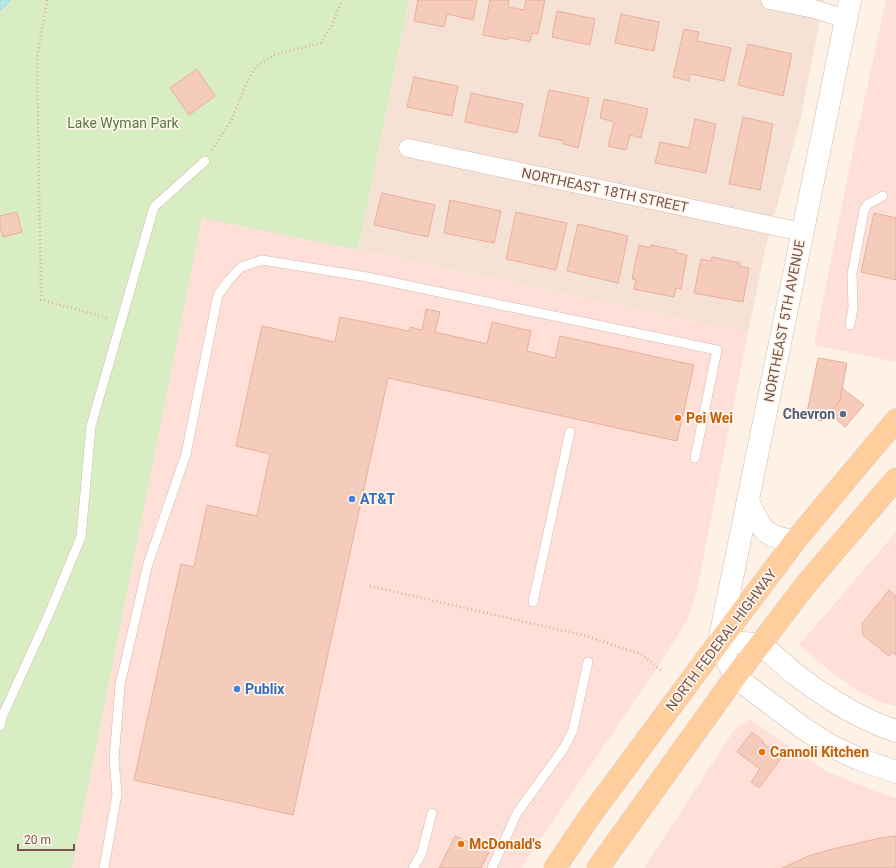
<svg xmlns="http://www.w3.org/2000/svg" width="896" height="868" font-family="Roboto,sans-serif">
  <rect width="100%" height="100%" fill="#fef2e6"/>
  <polygon fill="#f6e2d4" points="409,0 824,0 801,117 765,250 748,333 358,250"/>
  <g fill="#ffe0d9">
    <polygon points="886,0 896,0 896,362 814,345 847,179"/>
    <polygon points="202,217 748,333 696,595 688,618 663,659 521,868 72,868"/>
    <polygon points="896,532 896,706 881,702 858,691 830,671 799,645"/>
    <polygon points="749,719 825,770 871,790 896,798 896,868 644,868 734,730"/>
  </g>
  <polygon fill="#d9edc3" points="11,0 409,0 358,250 202,218 72,868 0,868 0,11"/>
  <polygon fill="#b8e8e9" stroke="#9edadc" points="0,0 11,0 0,11"/>
  <g fill="#f5ccbb" stroke="#e9af9b">
    <polygon points="418,0 477,0 473,20 447,14 444,27 414,21"/>
    <polygon points="490,0 509,0 508,7 524,10 526,0 545,0 538,34 532,33 530,42 508,37 508,40 483,35"/>
    <polygon points="557,11 595,19 590,45 552,37"/>
    <polygon points="621,14 659,22 654,51 615,43"/>
    <polygon points="684,29 699,32 697,41 731,48 724,81 690,74 689,81 673,77"/>
    <polygon points="748,44 792,54 783,96 738,85"/>
    <polygon points="197,69 215,96 189,115 170,88"/>
    <polygon points="414,77 458,86 452,116 407,107"/>
    <polygon points="549,90 589,98 578,148 563,144 564,141 539,136"/>
    <polygon points="471,93 523,104 517,133 465,122"/>
    <polygon points="604,99 648,109 641,138 630,135 626,150 608,146 614,122 600,118"/>
    <polygon points="743,117 773,124 760,190 729,184"/>
    <polygon points="695,119 716,124 706,173 655,163 660,142 689,148"/>
    <polygon points="382,193 435,205 428,237 374,225"/>
    <polygon points="450,200 501,211 494,243 444,233"/>
    <polygon points="17,212 22,232 3,237 0,227 0,216"/>
    <polygon points="516,212 567,223 556,270 506,259"/>
    <polygon points="874,213 896,218 896,280 861,272"/>
    <polygon points="578,224 628,236 618,283 567,271"/>
    <polygon points="639,245 651,248 651,245 676,250 675,252 687,255 681,289 676,288 674,297 634,289 636,280 632,279"/>
    <polygon points="712,257 740,263 739,266 749,268 743,302 694,293 701,259 711,261"/>
    <polygon points="426,309 440,312 435,332 487,344 492,322 531,331 527,351 555,358 560,336 694,365 677,441 388,378 293,815 134,780 181,564 194,567 207,505 257,516 270,454 236,446 262,326 335,342 340,317 409,331 410,327 422,330"/>
    <polygon points="818,358 847,363 840,401 822,421 806,417"/>
    <polygon points="842,388 864,405 845,427 829,413 840,401"/>
    <polygon points="889,590 896,596 896,655 892,652 889,656 863,635 862,624"/>
    <polygon points="752,732 764,742 763,743 782,757 759,788 751,782 760,769 737,752"/>
    <polygon points="455,836 489,852 481,868 439,868"/>
    <polygon points="896,836 896,868 782,868 811,855 833,849 880,838"/>
  </g>
  <g fill="none" stroke-linecap="round" stroke-linejoin="round">
    <g stroke="#d3baad" stroke-width="10">
      <g id="lane">
        <polyline points="850,325 853,308 852,274 864,210 868,204 883,196"/>
        <polyline points="533,602 570,432"/>
        <polyline points="0,726 2,717 49,614 81,537 91,426 154,207 205,161"/>
        <polyline points="104,868 117,794 114,760 120,685 148,564 186,454 218,295 229,280 241,267 262,260 367,277 717,350 695,458"/>
        <polyline points="413,868 422,853 432,813"/>
        <polyline points="492,868 517,813 564,748 573,730 588,662"/>
      </g>
    </g>
    <g stroke="#d3baad" stroke-width="19">
      <g id="street">
        <polyline points="770,0 814,9 846,19"/>
        <polyline points="408,148 802,232"/>
      </g>
    </g>
    <g stroke="#d6b9aa" stroke-width="23">
      <g id="secondary">
        <path d="M 748,501 C 761,529 763,537 795,541"/>
        <polyline points="719,642 850,0"/>
        <polyline points="719,642 735,677 803,728 831,746 859,759 896,772"/>
        <path d="M 719,642 C 732,643 746,642 759,645 C 766,647 787,668 795,674 C 825,697 859,719 896,731"/>
      </g>
    </g>
    <g stroke="#d9cfcc" stroke-width="23">
      <g id="primary">
        <polyline points="555,868 590,816 719,642 795,541 896,420"/>
        <polyline points="598,868 735,677 808,582 896,479"/>
      </g>
    </g>
    <g stroke="#dbae9e" stroke-width="2.5" stroke-dasharray="1 3" stroke-linecap="butt">
      <polyline points="47,0 37,59 41,300 109,318"/>
      <polyline points="212,150 231,121 246,85 256,67 274,55 321,43 332,25 342,0"/>
      <polyline points="370,586 586,636 641,654 663,672"/>
    </g>
    <use href="#lane" stroke="#fff" stroke-width="9"/>
    <use href="#street" stroke="#fff" stroke-width="18"/>
    <use href="#secondary" stroke="#fff" stroke-width="22"/>
    <use href="#primary" stroke="#ffce9c" stroke-width="22"/>
  </g>
  <circle fill="#5c6f8a" stroke="#fff6ee" stroke-width="1.5" cx="843" cy="414" r="4"/>
  <g fill="#e8710a" stroke="#fff6ee" stroke-width="1.5">
    <circle cx="678" cy="418" r="4"/>
    <circle cx="762" cy="752" r="4"/>
    <circle cx="461" cy="844" r="4"/>
  </g>
  <g fill="#3f7fe0" stroke="#fff6ee" stroke-width="1.5">
    <circle cx="352" cy="499" r="4"/>
    <circle cx="237" cy="689" r="4"/>
  </g>
  <g text-anchor="middle" dominant-baseline="central" stroke-width="3.5" stroke-linejoin="round" paint-order="stroke">
    <g font-size="14" fill="#567a3c" stroke="#fff6ee">
      <text x="123" y="123">Lake Wyman Park</text>
    </g>
    <g font-size="14" fill="#795448" stroke="#fff6ee">
      <text transform="translate(605 190) rotate(12)">NORTHEAST 18TH STREET</text>
      <text transform="translate(784 321) rotate(-79)">NORTHEAST 5TH AVENUE</text>
      <text transform="translate(721 640) rotate(-53)">NORTH FEDERAL HIGHWAY</text>
    </g>
    <g font-size="14" font-weight="bold" fill="#4e5e75" stroke="#fff6ee" text-anchor="end">
      <text x="835" y="414">Chevron</text>
    </g>
    <g font-size="14" font-weight="bold" fill="#c56008" stroke="#fff6ee" text-anchor="start">
      <text x="686" y="418">Pei Wei</text>
      <text x="770" y="752">Cannoli Kitchen</text>
      <text x="469" y="844">McDonald's</text>
    </g>
    <g font-size="14" font-weight="bold" fill="#366cbe" stroke="#fff6ee" text-anchor="start">
      <text x="360" y="499">AT&amp;T</text>
      <text x="245" y="689">Publix</text>
    </g>
  </g>
  <path d="M18 844v6h56v-6" fill="none" stroke="#795448" stroke-width="2"/>
  <text x="24" y="844" font-size="12" fill="#795448" stroke="#fff6ee" stroke-width="3" paint-order="stroke">20 m</text>
</svg>
